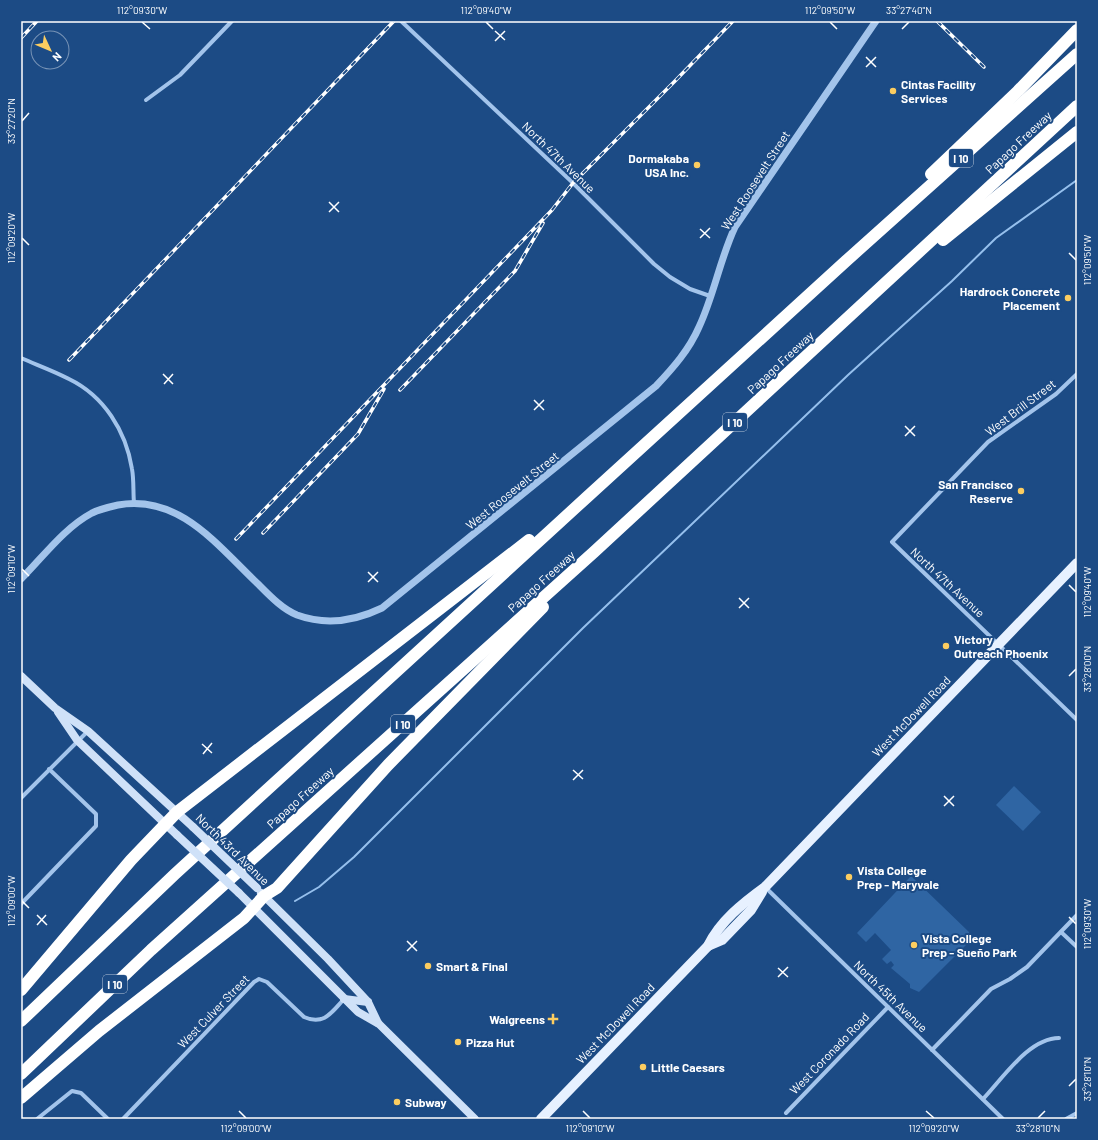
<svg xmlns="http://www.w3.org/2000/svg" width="1098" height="1140" font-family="Barlow,sans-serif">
  <rect width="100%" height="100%" fill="#1c4b85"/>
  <g fill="#2f65a3">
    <polygon points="1014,786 1041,812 1023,831 996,805"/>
    <polygon points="911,876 969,932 970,938 968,943 919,992 910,988 910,984 891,968 894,965 891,961 887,964 882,959 891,950 875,933 866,942 857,933"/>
  </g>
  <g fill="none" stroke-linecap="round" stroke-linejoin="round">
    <polyline stroke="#96c0ed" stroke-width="2" points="295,901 319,887 354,857 583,628 848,375 952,281 996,238 1077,180"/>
    <g stroke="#a3c4eb" stroke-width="4">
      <polyline points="401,21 573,183 654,264 670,277 690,289 710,296"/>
      <polyline points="146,100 180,75 232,21"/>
      <path d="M 21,358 C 37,365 54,371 69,379 C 104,396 126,431 132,469 C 134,480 133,492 134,503"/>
      <polyline points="1077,374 1056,394 988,442 892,542 1077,720"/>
      <polyline points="21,798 88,731"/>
      <polyline points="766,888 1003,1119"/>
      <polyline points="21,904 96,826 96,814 49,769"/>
      <polyline points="1061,932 1077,947"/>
      <polyline points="932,1050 991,989 1010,979 1027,967 1077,915"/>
      <path d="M 983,1099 C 1003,1078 1029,1038 1059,1038"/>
      <polyline points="786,1113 888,1007"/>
      <polyline points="37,1119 72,1091 81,1093 108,1119"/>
      <path d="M 123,1119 L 254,982 L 259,979 L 267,982 L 304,1017 C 324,1026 332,1012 344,999"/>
      <polyline points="1066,1119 1077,1113"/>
    </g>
    <path stroke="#a3c4eb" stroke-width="7" d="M 21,579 C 43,557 64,528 92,513 C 100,509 109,507 118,505 C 179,494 217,545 257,583 C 269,595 282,609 297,615 C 327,626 355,621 382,608 L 656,386 C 673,368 689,350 699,327 C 714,295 720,259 735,227 L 876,21"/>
    <g stroke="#cfe1f8" stroke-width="8">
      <polyline points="21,676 55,708 88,731 193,827"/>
      <polyline points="58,712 77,740 177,835"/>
      <polyline points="239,893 358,1012 379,1024 475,1119"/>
      <polyline points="261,893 328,959 368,1002 378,1023"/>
      <polyline points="344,999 368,1002"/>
    </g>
    <g stroke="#e7f1ff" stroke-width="10">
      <polyline points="708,946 722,940 751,910 762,892"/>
      <path d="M 541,1119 L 708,946 C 720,921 743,903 765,887 L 1077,563"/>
    </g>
    <g stroke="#fff" stroke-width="12">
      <polyline points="931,174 1018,91 1077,30"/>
      <polyline points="943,240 1077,132"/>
      <polyline points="21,990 131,860 177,812 529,540"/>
      <polyline points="21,1021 175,874 586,498 846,261 1077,54"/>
      <polyline points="21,1074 151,950 594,552 1077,106"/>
      <polyline points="21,1098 99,1031 244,918 264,896 277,888 388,765 543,607"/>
    </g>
    <g stroke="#fff" stroke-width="3.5">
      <g id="rail">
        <polyline points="937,21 984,67"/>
        <polyline points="21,38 37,21"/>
        <polyline points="69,360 394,21"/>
        <polyline points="400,390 515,271 543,223"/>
        <polyline points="263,533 358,434 384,389"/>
        <polyline points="236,539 552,210 573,183 676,80 733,21"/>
      </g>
    </g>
    <use href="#rail" stroke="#1c4b85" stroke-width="2" stroke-dasharray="6" stroke-linecap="butt"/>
    <g stroke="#cfe1f8" stroke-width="8">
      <polyline points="193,827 257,888"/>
      <polyline points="177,835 239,893"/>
    </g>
  </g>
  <path fill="none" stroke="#fff" stroke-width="1.5" d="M 142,22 L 150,29M 486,22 L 493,29M 830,22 L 837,29M 902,29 L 909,22M 495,31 L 505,40M 495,41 L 505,31M 866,57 L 876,67M 866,67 L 876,57M 22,121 L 29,113M 329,202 L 339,212M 329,212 L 339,202M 700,229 L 710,238M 22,238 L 29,245M 700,238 L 710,228M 1069,253 L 1076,260M 163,374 L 173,384M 164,384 L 173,374M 534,400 L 544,410M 534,410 L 544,400M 905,426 L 915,436M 905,436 L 915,426M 22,569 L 29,576M 368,572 L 378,582M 368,582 L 378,572M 1069,585 L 1076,592M 739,598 L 749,608M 739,608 L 749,598M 1069,676 L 1076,669M 202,744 L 212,753M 203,754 L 212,743M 573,770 L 583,779M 573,780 L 583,770M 944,796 L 954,806M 944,806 L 954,796M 22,901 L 29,908M 37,915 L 47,925M 1069,917 L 1076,924M 37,925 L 46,915M 407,941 L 417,951M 407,951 L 417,941M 778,968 L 788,977M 778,977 L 788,967M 1069,1086 L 1076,1079M 239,1111 L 246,1118M 583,1111 L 590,1118M 926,1111 L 934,1118M 1038,1118 L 1045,1111"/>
  <g fill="#fccd60" stroke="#1c4b85" stroke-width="1.5">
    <circle cx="893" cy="91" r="4"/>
    <circle cx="697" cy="165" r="4"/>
    <circle cx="1068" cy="298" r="4"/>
    <circle cx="1021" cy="491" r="4"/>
    <circle cx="946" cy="646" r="4"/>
    <circle cx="849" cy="877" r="4"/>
    <circle cx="914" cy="945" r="4"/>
    <circle cx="428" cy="966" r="4"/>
    <path d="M551 1013h4v4h4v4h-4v4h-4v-4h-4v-4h4z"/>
    <circle cx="458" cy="1042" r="4"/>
    <circle cx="643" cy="1067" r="4"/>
    <circle cx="397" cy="1102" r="4"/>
  </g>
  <g text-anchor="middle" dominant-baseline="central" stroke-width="4" stroke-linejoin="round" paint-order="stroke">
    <g fill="#1c4b85" stroke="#bbc9da" stroke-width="1">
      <rect x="949" y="149" width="24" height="18" rx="3"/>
      <rect x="723" y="413" width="24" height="18" rx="3"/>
      <rect x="391" y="715" width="24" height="18" rx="3"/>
      <rect x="103" y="975" width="24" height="18" rx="3"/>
    </g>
    <g font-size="11" font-weight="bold" fill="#fff">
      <text x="961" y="158">I 10</text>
      <text x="735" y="422">I 10</text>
      <text x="403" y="724">I 10</text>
      <text x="115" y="984">I 10</text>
    </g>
    <g font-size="12" font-weight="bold" fill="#fff" stroke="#1c4b85" text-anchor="start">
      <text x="901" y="84">Cintas Facility<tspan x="901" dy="14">Services</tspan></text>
      <text x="689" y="158" text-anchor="end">Dormakaba<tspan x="689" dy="14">USA Inc.</tspan></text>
      <text x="1060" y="291" text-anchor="end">Hardrock Concrete<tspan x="1060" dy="14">Placement</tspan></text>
      <text x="1013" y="484" text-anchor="end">San Francisco<tspan x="1013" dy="14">Reserve</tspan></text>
      <text x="954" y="639">Victory<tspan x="954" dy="14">Outreach Phoenix</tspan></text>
      <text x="857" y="870">Vista College<tspan x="857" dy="14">Prep - Maryvale</tspan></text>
      <text x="922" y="938">Vista College<tspan x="922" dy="14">Prep - Sueño Park</tspan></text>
      <text x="436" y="966">Smart &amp; Final</text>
      <text x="545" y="1019" text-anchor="end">Walgreens</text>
      <text x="466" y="1042">Pizza Hut</text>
      <text x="651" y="1067">Little Caesars</text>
      <text x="405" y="1102">Subway</text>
    </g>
    <g font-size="12" fill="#fff" stroke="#1c4b85">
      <text transform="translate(1018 142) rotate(-43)">Papago Freeway</text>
      <text transform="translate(559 157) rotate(44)">North 47th Avenue</text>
      <text transform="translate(755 180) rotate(-57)">West Roosevelt Street</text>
      <text transform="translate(780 362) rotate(-43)">Papago Freeway</text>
      <text transform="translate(1020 407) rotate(-37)">West Brill Street</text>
      <text transform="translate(512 490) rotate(-39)">West Roosevelt Street</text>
      <text transform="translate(541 581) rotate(-42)">Papago Freeway</text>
      <text transform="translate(948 582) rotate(43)">North 47th Avenue</text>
      <text transform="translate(911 716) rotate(-46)">West McDowell Road</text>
      <text transform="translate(300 797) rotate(-42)">Papago Freeway</text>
      <text transform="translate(233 849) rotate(44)">North 43rd Avenue</text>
      <text transform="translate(891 996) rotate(44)">North 45th Avenue</text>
      <text transform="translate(213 1011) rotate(-46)">West Culver Street</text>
      <text transform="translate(615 1023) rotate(-46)">West McDowell Road</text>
      <text transform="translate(829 1053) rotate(-46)">West Coronado Road</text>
    </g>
  </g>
  <rect width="1098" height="1140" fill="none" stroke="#1c4b85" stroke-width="44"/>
  <g transform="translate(50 50) rotate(134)"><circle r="19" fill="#1c4b85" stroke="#7793b6"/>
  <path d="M0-3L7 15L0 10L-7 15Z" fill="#fccd60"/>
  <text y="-6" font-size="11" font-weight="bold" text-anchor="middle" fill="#ffffff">N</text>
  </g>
  <rect x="22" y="22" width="1054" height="1096" fill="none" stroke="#fff" stroke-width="1.5"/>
  <g font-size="10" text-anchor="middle" fill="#fff">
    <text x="142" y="14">112°09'30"W</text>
    <text x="486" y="14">112°09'40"W</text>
    <text x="830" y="14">112°09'50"W</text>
    <text x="909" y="14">33°27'40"N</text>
    <text transform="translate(11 121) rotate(-90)" y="4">33°27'20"N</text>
    <text transform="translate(11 238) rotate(-90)" y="4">112°09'20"W</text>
    <text transform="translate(1087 260) rotate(-90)" y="4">112°09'50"W</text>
    <text transform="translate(11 569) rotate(-90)" y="4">112°09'10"W</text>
    <text transform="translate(1087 592) rotate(-90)" y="4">112°09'40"W</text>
    <text transform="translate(1087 669) rotate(-90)" y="4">33°28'00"N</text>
    <text transform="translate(11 901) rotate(-90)" y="4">112°09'00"W</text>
    <text transform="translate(1087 924) rotate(-90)" y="4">112°09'30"W</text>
    <text transform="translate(1087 1079) rotate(-90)" y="4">33°28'10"N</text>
    <text x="246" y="1132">112°09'00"W</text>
    <text x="590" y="1132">112°09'10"W</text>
    <text x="934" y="1132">112°09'20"W</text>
    <text x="1038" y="1132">33°28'10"N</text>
  </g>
</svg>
